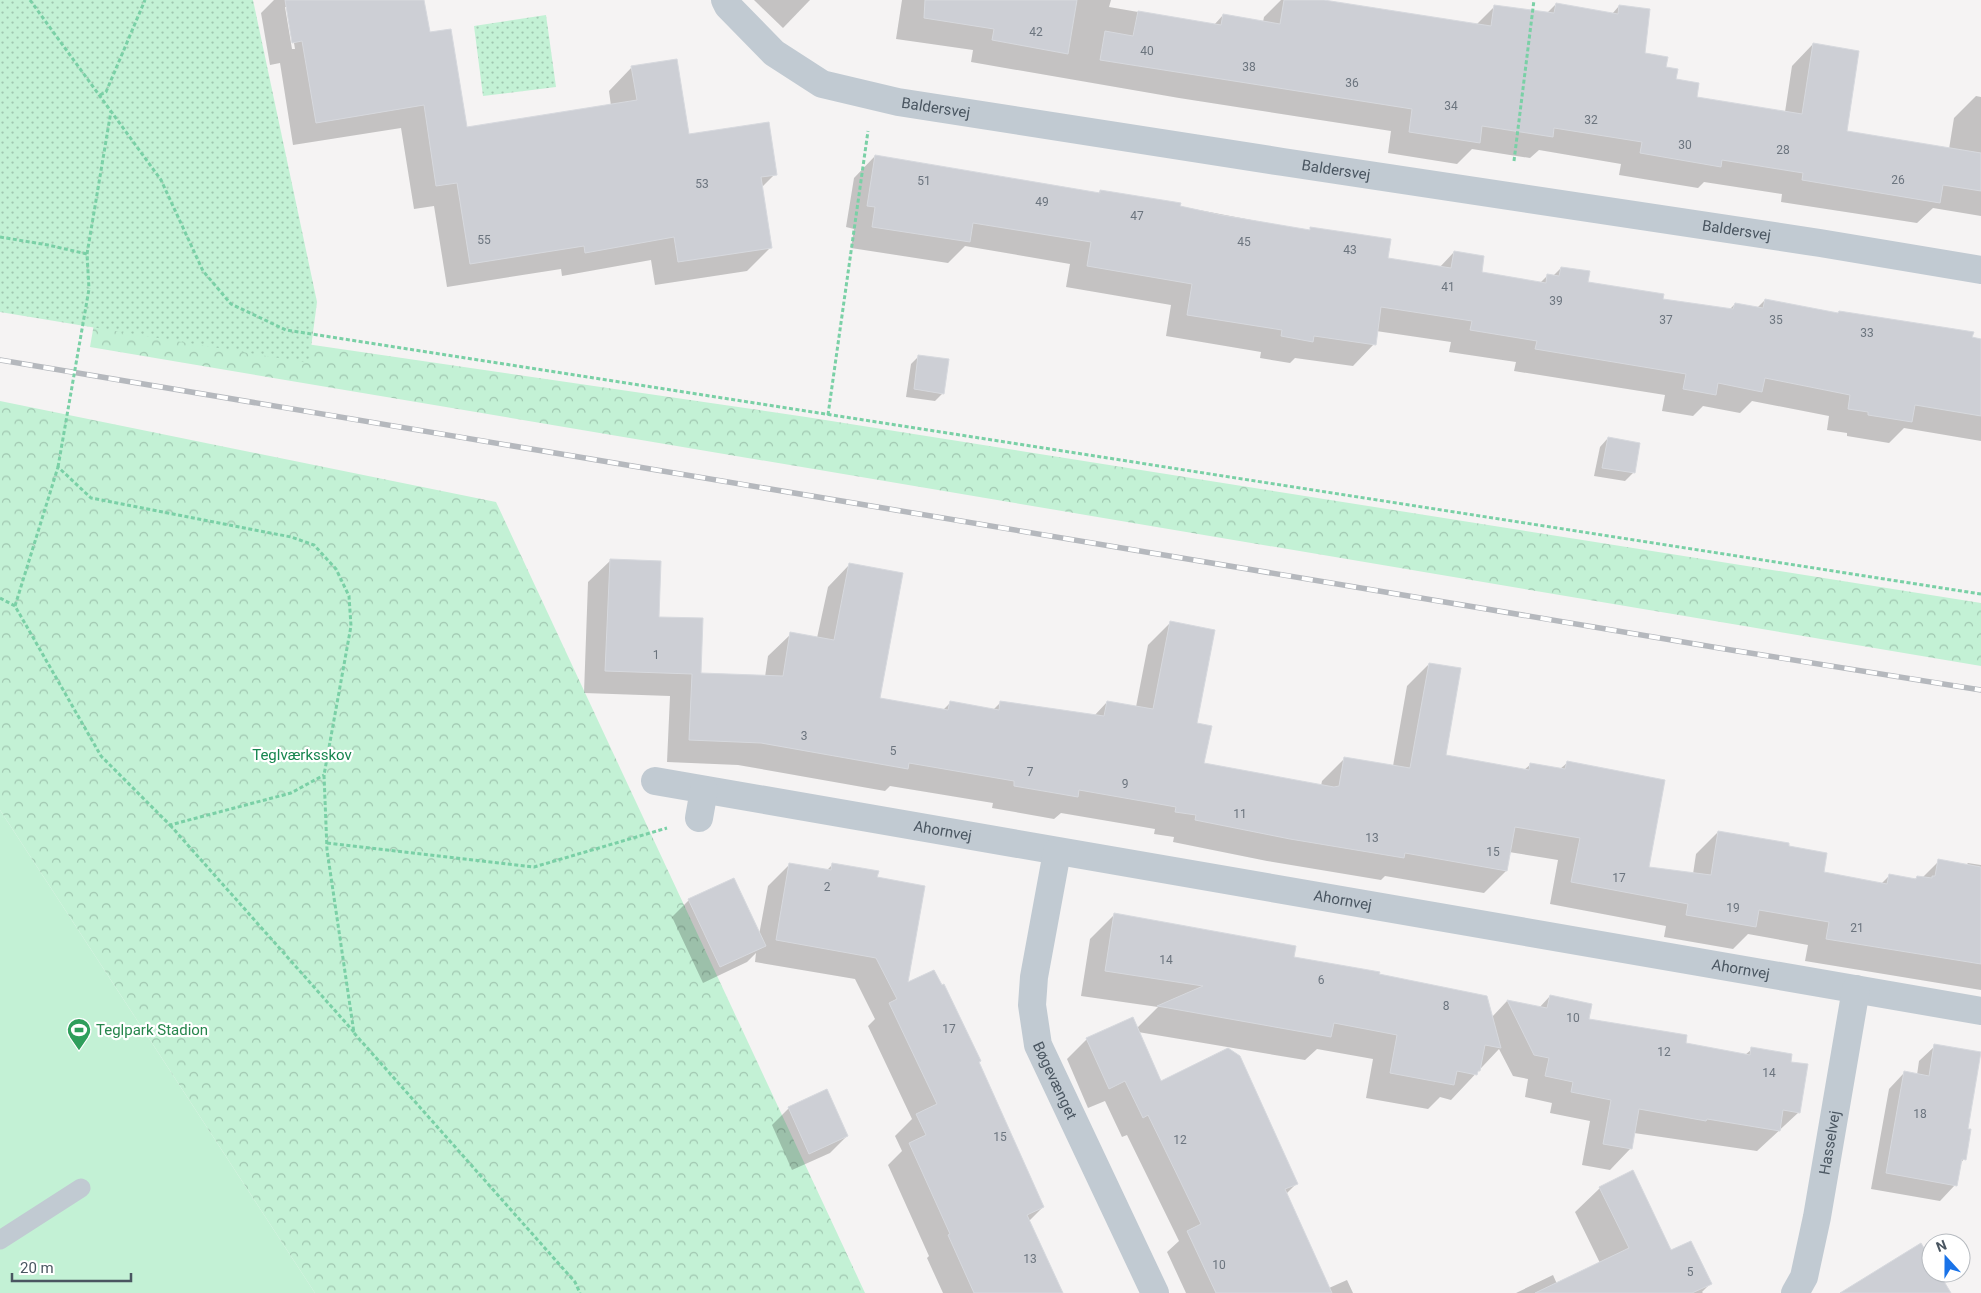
<svg xmlns="http://www.w3.org/2000/svg" width="1981" height="1293" font-family="Roboto,sans-serif">
  <defs>
    <pattern id="forest-crowns" width="20" height="18" patternUnits="userSpaceOnUse" patternTransform="scale(1.25)"><rect width="20" height="18" fill="#c3f1d5"/><path d="M2 6a3 3 0 1 1 6 0M12 15a3 3 0 1 1 6 0" fill="none" stroke="#a0c6b0"/></pattern>
    <pattern id="park-dots" width="8" height="8" patternUnits="userSpaceOnUse" patternTransform="scale(1.25)"><rect width="8" height="8" fill="#c3f1d5"/><path d="M2 2h.1M6 6h.1" fill="none" stroke="#a0c6b0" stroke-width="1.8" stroke-linecap="round"/></pattern>
  </defs>
  <rect width="100%" height="100%" fill="#f5f3f3"/>
  <polygon fill="#c3f1d5" points="0,810 315,1293 0,1293"/>
  <g fill="url(#forest-crowns)">
    <polygon points="124,150 279,340 806,417 1981,603 1981,666 90,347"/>
    <polygon points="0,401 496,502 865,1293 315,1293 0,810"/>
  </g>
  <g fill="url(#park-dots)">
    <polygon points="0,0 253,0 317,302 309,363 0,312"/>
    <polygon points="546,15 556,87 483,96 474,26"/>
  </g>
  <g fill="#0003" fill-rule="evenodd">
    <path d="M 274,0 L 423,0 L 429,33 L 466,129 L 611,106 L 609,91 L 632,67 L 688,135 L 775,174 L 761,188 L 770,248 L 747,271 L 655,285 L 651,260 L 562,276 L 561,269 L 447,287 L 434,206 L 414,209 L 401,128 L 293,145 L 280,63 L 270,65 L 261,13 ZM 285,7 L 288,7 L 295,49 L 292,49 Z"/>
    <polygon points="754,0 810,0 783,28"/>
    <polygon points="902,0 1111,0 1109,7 1214,25 1223,15 1263,22 1264,17 1281,0 1315,0 1476,25 1495,6 1547,13 1556,4 1612,14 1619,6 1643,54 1665,68 1674,80 1696,98 1785,112 1792,66 1813,44 1845,132 1949,149 1954,118 1976,96 1981,97 1981,216 1933,208 1917,223 1781,202 1782,194 1704,182 1698,188 1619,175 1621,164 1539,150 1530,158 1472,149 1457,164 1388,153 1391,131 1179,98 971,62 973,50 896,39"/>
    <polygon points="875,156 1098,194 1100,191 1309,231 1311,229 1387,259 1439,268 1454,252 1480,274 1540,283 1548,275 1553,276 1561,268 1587,283 1661,300 1729,310 1735,304 1757,308 1765,300 1981,340 1981,441 1904,428 1889,443 1847,436 1847,433 1827,430 1829,416 1752,401 1740,413 1703,406 1693,416 1662,411 1665,395 1514,371 1516,362 1449,352 1451,342 1376,331 1374,344 1353,366 1295,358 1290,363 1260,358 1261,352 1166,336 1171,305 1066,287 1070,264 965,246 948,263 851,248 854,229 846,227 854,178"/>
    <polygon points="919,356 943,393 935,401 906,397 911,364"/>
    <polygon points="1608,438 1638,444 1633,473 1625,481 1594,476 1600,447"/>
    <polygon points="611,560 699,674 765,677 768,656 791,634 817,638 828,587 850,564 879,699 943,710 950,703 993,710 1001,702 1094,716 1107,702 1136,707 1148,645 1170,623 1195,724 1203,764 1321,786 1322,781 1345,758 1393,766 1407,686 1429,664 1444,756 1524,770 1531,764 1560,769 1567,763 1647,868 1693,874 1696,854 1718,832 1788,847 1822,873 1881,884 1889,876 1914,880 1917,877 1922,878 1939,861 1966,865 1968,863 1981,865 1981,990 1805,961 1808,945 1748,934 1733,949 1664,937 1666,926 1550,904 1558,860 1509,852 1506,871 1484,893 1385,876 1381,880 1267,861 1173,842 1174,837 1154,834 1155,829 1061,813 1054,819 992,808 993,803 890,786 885,791 738,765 667,762 670,696 584,693 588,582"/>
    <polygon points="790,864 826,871 833,864 876,878 906,984 978,1062 1043,1207 1029,1221 1061,1293 943,1293 927,1258 929,1256 888,1165 902,1151 895,1136 912,1119 868,1026 875,1019 855,979 755,962 756,953 747,962 703,983 672,917 689,900 759,935 768,886"/>
    <polygon points="1115,914 1292,958 1378,975 1492,1017 1507,1001 1539,1008 1550,996 1588,1020 1685,1044 1745,1055 1752,1049 1790,1063 1799,1112 1757,1151 1634,1133 1631,1148 1610,1170 1582,1165 1590,1121 1550,1113 1552,1103 1525,1097 1528,1079 1513,1076 1499,1049 1451,1100 1440,1097 1428,1109 1366,1098 1373,1059 1317,1049 1305,1060 1138,1032 1161,1082 1297,1183 1286,1194 1329,1288 1347,1280 1353,1293 1186,1293 1167,1252 1179,1241 1127,1135 1122,1137 1105,1101 1088,1108 1067,1059 1087,1039 1137,1028 1158,1007 1081,996 1090,939"/>
    <polygon points="1935,1046 1967,1130 1964,1159 1960,1164 1955,1185 1940,1201 1871,1189 1889,1089 1904,1073 1917,1075 1919,1061"/>
    <polygon points="789,1108 847,1136 830,1153 792,1170 772,1125"/>
    <polygon points="1600,1188 1671,1252 1710,1284 1702,1292 1703,1293 1516,1293 1553,1275 1557,1284 1600,1263 1575,1212"/>
  </g>
  <g fill="#cdcfd5" stroke="#d7d9de">
    <polygon points="285,0 424,0 430,32 451,29 467,127 637,100 631,66 677,59 689,134 769,122 777,175 761,177 772,248 678,262 674,237 585,253 584,246 470,264 457,183 436,186 424,105 316,123 302,41 292,43"/>
    <polygon points="925,0 1077,0 1068,54 992,40 994,29 924,18"/>
    <polygon points="1284,0 1324,0 1491,26 1494,5 1554,13 1556,3 1618,14 1619,5 1650,9 1645,53 1668,57 1666,67 1678,69 1676,79 1699,83 1697,97 1802,114 1813,43 1859,51 1847,131 1981,153 1981,191 1943,185 1940,203 1802,180 1803,173 1722,160 1721,167 1640,153 1642,142 1554,128 1553,137 1482,126 1480,143 1409,132 1412,109 1100,60 1105,31 1133,36 1138,11 1221,25 1223,14 1280,24"/>
    <polygon points="875,155 1100,193 1100,190 1181,203 1180,206 1221,215 1310,230 1310,227 1391,239 1388,258 1451,268 1454,251 1484,256 1482,272 1546,283 1547,274 1559,276 1561,267 1590,271 1588,282 1664,294 1663,299 1733,309 1735,303 1763,308 1765,299 1838,313 1839,311 1974,332 1972,337 1981,339 1981,416 1915,405 1912,422 1868,415 1868,412 1848,409 1850,395 1765,378 1762,392 1718,383 1716,395 1683,389 1686,374 1535,349 1537,341 1470,330 1472,321 1381,307 1376,345 1314,336 1313,342 1281,336 1282,330 1187,315 1192,284 1087,266 1091,242 973,223 970,242 872,227 875,207 867,206"/>
    <polygon points="918,355 949,359 944,394 914,389"/>
    <polygon points="1608,437 1640,443 1635,473 1602,468"/>
    <polygon points="610,559 661,561 659,617 703,618 701,673 783,676 790,632 834,640 849,563 903,573 880,698 948,710 950,701 999,710 1000,701 1104,716 1107,701 1153,709 1170,621 1215,630 1197,723 1212,726 1204,763 1334,787 1339,786 1344,757 1410,768 1429,663 1461,668 1446,755 1529,770 1530,763 1565,769 1567,761 1665,780 1649,867 1711,875 1718,831 1789,843 1789,846 1827,853 1824,872 1887,884 1889,874 1916,879 1917,876 1932,878 1932,876 1935,876 1938,859 1981,867 1981,964 1826,939 1829,922 1759,910 1756,927 1686,915 1688,904 1571,882 1580,838 1515,827 1507,871 1405,853 1404,858 1290,839 1195,820 1196,815 1175,812 1176,807 1079,790 1078,797 1014,786 1014,781 909,763 908,769 761,743 689,740 692,674 605,671"/>
    <polygon points="789,863 831,870 832,863 879,871 877,877 925,886 908,982 934,970 942,985 944,984 981,1061 979,1062 1044,1207 1027,1215 1063,1293 974,1293 948,1235 950,1234 909,1143 926,1135 916,1114 937,1104 889,1003 897,999 876,958 776,940"/>
    <polygon points="734,878 766,946 720,967 688,899"/>
    <polygon points="1114,913 1296,946 1294,957 1380,972 1379,974 1487,996 1501,1048 1485,1045 1480,1071 1478,1071 1477,1075 1457,1071 1454,1085 1390,1073 1397,1035 1334,1023 1331,1037 1157,1006 1203,986 1105,971"/>
    <polygon points="1550,995 1592,1004 1589,1019 1687,1035 1686,1043 1750,1055 1751,1047 1792,1054 1791,1062 1808,1064 1800,1113 1783,1110 1780,1131 1707,1119 1706,1121 1639,1109 1632,1149 1603,1144 1611,1100 1571,1092 1573,1082 1545,1076 1549,1058 1534,1055 1507,1000 1547,1008"/>
    <polygon points="1133,1017 1161,1081 1228,1048 1240,1056 1298,1184 1285,1189 1332,1293 1216,1293 1187,1231 1201,1224 1148,1115 1143,1118 1125,1081 1109,1089 1086,1038"/>
    <polygon points="1934,1044 1981,1052 1968,1129 1971,1129 1966,1160 1962,1159 1957,1186 1886,1173 1904,1071 1929,1076"/>
    <polygon points="827,1089 848,1136 809,1154 788,1107"/>
    <polygon points="1633,1170 1671,1250 1691,1241 1712,1284 1692,1293 1535,1293 1629,1248 1599,1187"/>
    <polygon points="1921,1243 1931,1260 1931,1273 1939,1273 1951,1293 1840,1293"/>
  </g>
  <g fill="none" stroke-linecap="round" stroke-linejoin="round">
    <g stroke="#7ad0a6" stroke-width="3" stroke-dasharray="4 2.5" stroke-linecap="butt">
      <polyline points="30,0 161,180 203,271 231,304 286,330 1981,594"/>
      <polyline points="100,95 106,92 145,0"/>
      <polyline points="1514,161 1534,0"/>
      <polyline points="0,237 48,245 87,254 89,289"/>
      <polyline points="87,254 111,111"/>
      <polyline points="828,415 868,131"/>
      <polyline points="0,598 15,606 101,756 170,825 291,793 324,775"/>
      <polyline points="15,606 58,467 91,498 291,537 314,545 336,569 349,596 351,626 324,775 327,850 354,1033 575,1282 580,1293"/>
      <polyline points="170,825 354,1032"/>
      <polyline points="327,843 534,867 667,828"/>
    </g>
    <polyline stroke="#c1cad2" stroke-width="19" points="0,1240 81,1188"/>
    <g stroke="#c1cad2" stroke-width="28">
      <path id="s1" d="M 725,0 L 728,6 L 774,53 L 822,84 L 898,102 L 1283,162 L 1820,243 L 1981,270"/>
      <path id="s2" d="M 655,781 L 1981,1011"/>
      <polyline points="699,818 704,790"/>
      <path id="s3" d="M 1057,852 L 1034,977 L 1032,1005 L 1038,1045 L 1155,1293"/>
      <path id="s4" d="M 1795,1293 L 1804,1277 L 1817,1217 L 1856,989"/>
    </g>
    <g stroke="#b5b8bd" stroke-width="5.5">
      <polyline id="rail" points="0,360 1731,650 1981,690"/>
    </g>
    <use href="#rail" stroke="#fff" stroke-width="4" stroke-dasharray="11" stroke-linecap="butt"/>
    <polyline stroke="#7ad0a6" stroke-width="3" stroke-dasharray="4 2.5" stroke-linecap="butt" points="58,467 89,289"/>
  </g>
  <defs>
    <g id="stadium-pin" transform="scale(1.25)"><path d="M0 17L-7.5 6A9.5 9.5 0 1 1 7.5 6Z" fill="#2e9e5b" stroke="#fff"/><path d="M0-5a6.5 5 0 1 0 0 10a6.5 5 0 1 0 0-10ZM-3.5-1.8h7v3.6h-7Z" fill="#fff"/></g>
  </defs>
  <g fill-rule="evenodd">
    <use href="#stadium-pin" x="79" y="1030"/>
  </g>
  <g text-anchor="middle" dominant-baseline="central" stroke-width="4.5" stroke-linejoin="round" paint-order="stroke">
    <g font-size="12" fill="#6b747e">
      <text x="1036" y="32">42</text>
      <text x="1147" y="51">40</text>
      <text x="1249" y="67">38</text>
      <text x="1352" y="83">36</text>
      <text x="1451" y="106">34</text>
      <text x="1591" y="120">32</text>
      <text x="1685" y="145">30</text>
      <text x="1783" y="150">28</text>
      <text x="1898" y="180">26</text>
      <text x="924" y="181">51</text>
      <text x="702" y="184">53</text>
      <text x="1042" y="202">49</text>
      <text x="1137" y="216">47</text>
      <text x="484" y="240">55</text>
      <text x="1244" y="242">45</text>
      <text x="1350" y="250">43</text>
      <text x="1448" y="287">41</text>
      <text x="1556" y="301">39</text>
      <text x="1666" y="320">37</text>
      <text x="1776" y="320">35</text>
      <text x="1867" y="333">33</text>
      <text x="656" y="655">1</text>
      <text x="804" y="736">3</text>
      <text x="893" y="751">5</text>
      <text x="1030" y="772">7</text>
      <text x="1125" y="784">9</text>
      <text x="1240" y="814">11</text>
      <text x="1372" y="838">13</text>
      <text x="1493" y="852">15</text>
      <text x="1619" y="878">17</text>
      <text x="827" y="887">2</text>
      <text x="1733" y="908">19</text>
      <text x="1857" y="928">21</text>
      <text x="1166" y="960">14</text>
      <text x="1321" y="980">6</text>
      <text x="1446" y="1006">8</text>
      <text x="1573" y="1018">10</text>
      <text x="949" y="1029">17</text>
      <text x="1664" y="1052">12</text>
      <text x="1769" y="1073">14</text>
      <text x="1920" y="1114">18</text>
      <text x="1000" y="1137">15</text>
      <text x="1180" y="1140">12</text>
      <text x="1030" y="1259">13</text>
      <text x="1219" y="1265">10</text>
      <text x="1690" y="1272">5</text>
    </g>
    <g font-size="15" fill="#4a5661" stroke="#fff">
      <text stroke="none"><textPath href="#s1" startOffset="246">Baldersvej</textPath></text>
      <text stroke="none"><textPath href="#s1" startOffset="651">Baldersvej</textPath></text>
      <text stroke="none"><textPath href="#s1" startOffset="1056">Baldersvej</textPath></text>
      <text stroke="none"><textPath href="#s2" startOffset="292">Ahornvej</textPath></text>
      <text stroke="none"><textPath href="#s2" startOffset="698">Ahornvej</textPath></text>
      <text stroke="none"><textPath href="#s2" startOffset="1102">Ahornvej</textPath></text>
      <text stroke="none"><textPath href="#s3" startOffset="235">Bøgevænget</textPath></text>
      <text stroke="none"><textPath href="#s4" startOffset="155">Hasselvej</textPath></text>
    </g>
    <g font-size="15" fill="#17864f" stroke="#fff">
      <text x="302" y="755">Teglværksskov</text>
    </g>
    <g font-size="15" fill="#27864d" stroke="#fff" text-anchor="start">
      <text x="96" y="1030">Teglpark Stadion</text>
    </g>
  </g>
  <g transform="translate(1946 1258) rotate(339)"><circle r="24" fill="#ffffff" stroke="#b7bbc0"/>
  <path d="M0-4L9 19L0 12L-9 19Z" fill="#1a73e8"/>
  <text y="-8" font-size="14" font-weight="bold" text-anchor="middle" fill="#4a5661">N</text>
  </g>
  <path d="M12 1273v8h119v-8" fill="none" stroke="#4a5661" stroke-width="2.5"/>
  <text x="20" y="1273" font-size="15" fill="#4a5661" stroke="#ffffff" stroke-width="4" paint-order="stroke">20 m</text>
</svg>
